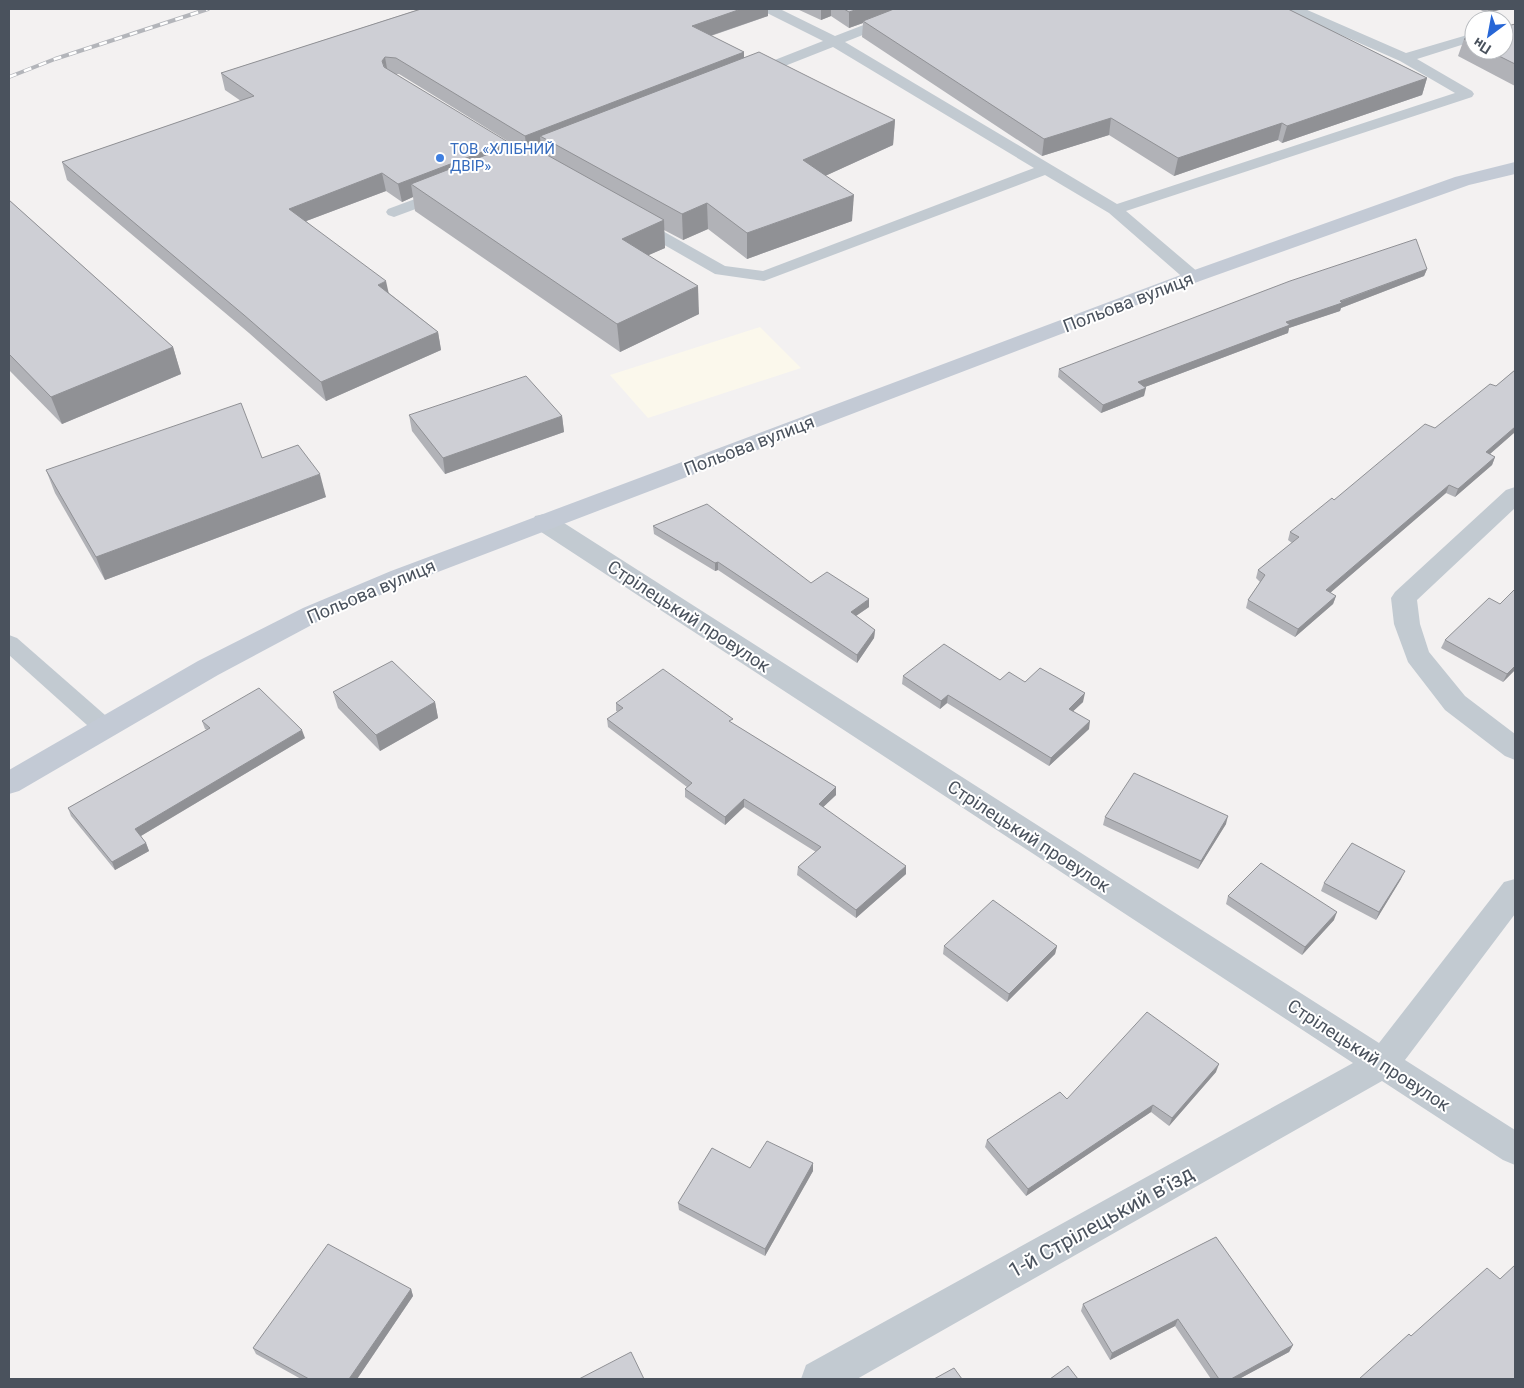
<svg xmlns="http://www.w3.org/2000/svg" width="1524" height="1388" font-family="Roboto,sans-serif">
  <rect width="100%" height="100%" fill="#f3f1f1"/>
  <polygon fill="#fbf8ec" points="760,327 801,368 648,418 610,375"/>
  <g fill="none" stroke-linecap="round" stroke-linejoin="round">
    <g fill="#c2cad1" fill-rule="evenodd">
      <polygon points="763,9 780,9 835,36 905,9 922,9 921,12 845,42 1117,204 1455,93 1400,61 1289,12 1288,9 1305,9 1406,53 1474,33 1474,41 1417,59 1472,91 1474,94 1472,97 1126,211 1199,273 1201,277 1199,281 1187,281 1109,213 1045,175 764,281 715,274 633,227 631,224 633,221 645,221 725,266 763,271 1034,168 833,47 757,77 747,77 745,74 747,71 823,41 765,12"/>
      <polygon points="442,189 448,191 450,194 448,197 394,217 388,215 386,212 388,209"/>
      <polygon points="9,635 17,638 113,722 116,728 113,734 105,736 97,734 9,655"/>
    </g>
    <g fill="#c2cad1" fill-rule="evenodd">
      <polygon points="1515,487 1515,508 1417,600 1420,624 1429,652 1465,696 1515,734 1515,760 1505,756 1445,710 1408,662 1394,624 1391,598 1395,592 1506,490"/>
      <polygon points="544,514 553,516 1379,1043 1504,882 1515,879 1515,914 1405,1060 1515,1130 1515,1165 1503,1160 1382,1081 857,1379 801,1379 806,1365 1353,1063 535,528 532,522 535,516"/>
    </g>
    <polygon fill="#c3cad5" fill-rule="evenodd" points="1515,162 1515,174 1469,185 1200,281 409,583 321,620 218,675 19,791 9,794 9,770 198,661 303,608 391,571 1186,273 1455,177"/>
    <g stroke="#b3b5ba" stroke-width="4">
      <polyline id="rail" points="9,77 55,59 208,9"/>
    </g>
    <use href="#rail" stroke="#fff" stroke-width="2.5" stroke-dasharray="8" stroke-linecap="butt"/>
  </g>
  <g fill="#b1b2b7" fill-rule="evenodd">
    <path d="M 420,9 L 768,9 L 768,16 L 711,36 L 744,52 L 744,58 L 895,120 L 893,145 L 825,176 L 852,221 L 747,259 L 708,229 L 683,240 L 664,230 L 665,248 L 648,255 L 699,314 L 620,352 L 415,211 L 413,197 L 402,202 L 386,191 L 306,221 L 389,293 L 438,332 L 441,350 L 326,401 L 249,333 L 67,180 L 62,162 L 241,101 L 225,90 L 221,73 ZM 396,74 L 399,74 L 514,145 L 508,147 ZM 541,148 L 541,152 L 536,149 Z"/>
    <polygon points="797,9 1288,9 1427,78 1422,95 1282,143 1278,140 1174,176 1109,135 1042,156 862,37 863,23 849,28 831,16 821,20"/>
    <polygon points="1478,9 1503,9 1487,13"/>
    <polygon points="1515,24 1515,86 1458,56 1464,39 1474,36 1474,50 1504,50"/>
    <polygon points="9,200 173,347 181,374 62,424 9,370"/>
    <polygon points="1427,269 1424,276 1341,308 1340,311 1289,328 1288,333 1145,387 1144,396 1101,413 1058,377 1059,369"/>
    <polygon points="1515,370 1515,432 1490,454 1495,457 1492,465 1455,497 1446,493 1330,593 1336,596 1333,604 1295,637 1246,608 1248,600 1260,582 1256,578 1258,570 1292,543 1288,540 1290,532 1435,428 1496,386"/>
    <polygon points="409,415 562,416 564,432 445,474 412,431"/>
    <polygon points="262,458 326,497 105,580 55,493 46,470"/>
    <polygon points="653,526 811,583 869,607 856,616 875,630 874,638 857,663 718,570 715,571 654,534"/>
    <polygon points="1445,640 1515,670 1503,682 1441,648"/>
    <polygon points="903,676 1025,682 1083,702 1073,711 1089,729 1049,766 947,703 940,709 902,684"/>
    <polygon points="333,692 435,702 438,718 380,751 338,708"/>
    <polygon points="616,703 733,724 836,787 836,795 823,807 906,874 856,918 797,875 798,867 816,852 744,807 725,825 685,797 685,789 687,787 608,727 607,719 618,712 616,711"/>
    <polygon points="202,721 305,738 141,836 146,843 149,851 115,870 71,816 68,808 207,730 205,729"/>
    <polygon points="1105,817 1226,824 1198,869 1103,825"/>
    <polygon points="1401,879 1376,920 1321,891 1324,883"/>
    <polygon points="1228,896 1334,920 1302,955 1226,904"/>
    <polygon points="944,946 1057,946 1055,954 1007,1002 943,954"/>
    <polygon points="1216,1072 1169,1126 1151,1112 1026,1196 985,1147 987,1140 1067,1099"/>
    <polygon points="813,1163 813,1171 765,1256 679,1210 678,1203 750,1168"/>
    <polygon points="1216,1237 1293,1345 1289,1352 1239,1379 1211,1379 1175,1326 1110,1360 1081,1311 1083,1304"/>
    <polygon points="411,1289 413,1296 357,1379 301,1379 256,1354 253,1348"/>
  </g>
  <g fill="#909195">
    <polygon points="741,9 768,9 768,16 692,42 692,26"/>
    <polygon points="821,9 831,9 831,16 821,20"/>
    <polygon points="858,9 900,9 863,21 863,23 849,28 849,12"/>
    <polygon points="1489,9 1503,9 1487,13"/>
    <polygon points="744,52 744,69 540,136 541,148 527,153 525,136"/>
    <polygon points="385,57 388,74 382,61"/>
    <polygon points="1427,78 1422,95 1282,143 1287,126"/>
    <polygon points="1111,118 1109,135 1042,156 1044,139"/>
    <polygon points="895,120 893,145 803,186 803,160"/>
    <polygon points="1282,123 1278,140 1174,176 1178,158"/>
    <polygon points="508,142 510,160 411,184 413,197 402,202 398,184"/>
    <polygon points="382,173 386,191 293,226 289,209"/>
    <polygon points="854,195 852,221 747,259 747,233"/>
    <polygon points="707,203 708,229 683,240 682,214"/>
    <polygon points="664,220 665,248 624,266 622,239"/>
    <polygon points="1427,269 1424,276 1341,308 1340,311 1289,328 1288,333 1137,390 1138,382 1286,322"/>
    <polygon points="386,281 390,299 378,285"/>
    <polygon points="698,286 699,314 620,352 617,324"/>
    <polygon points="438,332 441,350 326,401 321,382"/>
    <polygon points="173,347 181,374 62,424 51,397"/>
    <polygon points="1146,388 1144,396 1101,413 1103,405"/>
    <polygon points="562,416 564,432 445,474 443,458"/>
    <polygon points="1515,427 1515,432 1483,460 1486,452"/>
    <polygon points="1495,457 1492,465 1455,497 1458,489"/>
    <polygon points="320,474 326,497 105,580 96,557"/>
    <polygon points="1449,485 1446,493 1323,599 1326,590"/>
    <polygon points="718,562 718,570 715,571 715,563"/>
    <polygon points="1336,596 1333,604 1295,637 1298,629"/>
    <polygon points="869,599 869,607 850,620 851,612"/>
    <polygon points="875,630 874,638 857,663 857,655"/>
    <polygon points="1515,666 1515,670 1503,682 1507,674"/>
    <polygon points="1085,693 1083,702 1067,717 1069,709"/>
    <polygon points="948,695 947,703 940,709 941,701"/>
    <polygon points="435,702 438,718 380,751 376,735"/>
    <polygon points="1090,721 1089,729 1049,766 1051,758"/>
    <polygon points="302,730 305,738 139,837 135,829"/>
    <polygon points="836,787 836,795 818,812 819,804"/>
    <polygon points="744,799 744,807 725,825 725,817"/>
    <polygon points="1228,816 1226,824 1198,869 1201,861"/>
    <polygon points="146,843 149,851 115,870 112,862"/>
    <polygon points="906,866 906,874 856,918 856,910"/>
    <polygon points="1405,871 1401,879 1376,920 1379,912"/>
    <polygon points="1337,912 1334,920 1302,955 1305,947"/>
    <polygon points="1057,946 1055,954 1007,1002 1009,994"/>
    <polygon points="1219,1064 1216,1072 1169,1126 1172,1118"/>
    <polygon points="1153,1105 1151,1112 1026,1196 1028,1189"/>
    <polygon points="813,1163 813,1171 765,1256 765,1249"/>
    <polygon points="411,1289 413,1296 357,1379 349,1379"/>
    <polygon points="1178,1319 1175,1326 1110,1360 1112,1353"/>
    <polygon points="1293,1345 1289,1352 1239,1379 1231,1379"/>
  </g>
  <g fill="#cecfd5" stroke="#909195">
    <polygon points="421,9 741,9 692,26 744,52 525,136 396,58 385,57 382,61 384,67 508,142 398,184 382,173 289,209 386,281 378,285 438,332 321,382 244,315 62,162 254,96 221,73"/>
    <polygon points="844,9 858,9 849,12"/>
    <polygon points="894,9 1288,9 1427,78 1287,126 1282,123 1178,158 1111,118 1044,139 863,21"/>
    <polygon points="1515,24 1515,64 1487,50 1504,50 1504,27"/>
    <polygon points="1474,36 1474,44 1464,39"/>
    <polygon points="759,52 895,120 803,160 854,195 747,233 707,203 682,214 540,136"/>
    <polygon points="522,141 664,220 622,239 698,286 617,324 411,184"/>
    <polygon points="9,200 173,347 51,397 9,354"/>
    <polygon points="1416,239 1427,269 1340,301 1342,303 1286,322 1290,325 1138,382 1146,388 1103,405 1059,369 1290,281"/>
    <polygon points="1515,370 1515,427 1486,452 1495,457 1458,489 1449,485 1326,590 1336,596 1298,629 1248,600 1265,575 1258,570 1299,537 1290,532 1332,498 1334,500 1425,424 1435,428 1490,384 1496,386"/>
    <polygon points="526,376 562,416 443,458 409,415"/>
    <polygon points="241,403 262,458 298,445 320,474 96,557 46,470"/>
    <polygon points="707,504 811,583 827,572 869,599 851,612 875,630 857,655 718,562 715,563 653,526"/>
    <polygon points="1515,589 1515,666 1507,674 1445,640 1489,598 1500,604"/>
    <polygon points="944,644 1000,680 1009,672 1025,682 1040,668 1085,693 1069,709 1090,721 1051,758 948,695 941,701 903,676"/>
    <polygon points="392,661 435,702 376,735 333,692"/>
    <polygon points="663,669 733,719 729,721 836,787 819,804 906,866 856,910 798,867 821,847 744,799 725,817 685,789 692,783 607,719 623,708 616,703"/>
    <polygon points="259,688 302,730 135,829 146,843 112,862 68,808 210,728 202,721"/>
    <polygon points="1134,773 1228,816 1201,861 1105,817"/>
    <polygon points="1352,843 1405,871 1379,912 1324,883"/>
    <polygon points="1261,863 1337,912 1305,947 1228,896"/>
    <polygon points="993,900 1057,946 1009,994 944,946"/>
    <polygon points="1147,1012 1219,1064 1172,1118 1153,1105 1028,1189 987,1140 1060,1092 1067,1099"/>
    <polygon points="767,1141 813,1163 765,1249 678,1203 712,1148 750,1168"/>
    <polygon points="1216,1237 1293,1345 1231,1379 1219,1379 1178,1319 1112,1353 1083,1304"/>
    <polygon points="328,1244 411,1289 349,1379 309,1379 253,1348"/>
    <polygon points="1515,1265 1515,1379 1359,1379 1409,1334 1411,1336 1487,1268 1500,1279"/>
    <polygon points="631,1352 644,1379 579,1379"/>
    <polygon points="1068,1366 1078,1379 1050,1379"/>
    <polygon points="954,1368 962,1379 934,1379"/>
  </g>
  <circle fill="#3f7fe0" stroke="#fff" stroke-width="2" cx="440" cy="158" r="5"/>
  <g text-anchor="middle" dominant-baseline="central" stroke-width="4" stroke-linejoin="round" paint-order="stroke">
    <g font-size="15" fill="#366cbe" stroke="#fff" text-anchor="start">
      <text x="450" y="149">ТОВ «ХЛІБНИЙ<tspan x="450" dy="17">ДВІР»</tspan></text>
    </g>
    <g font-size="18" fill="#4a525d" stroke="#fff">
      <text transform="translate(1128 302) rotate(-21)">Польова вулиця</text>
      <text transform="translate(749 445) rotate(-21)">Польова вулиця</text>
      <text transform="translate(371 591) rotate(-23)">Польова вулиця</text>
      <text transform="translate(689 616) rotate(33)">Стрілецький провулок</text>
      <text transform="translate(1029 836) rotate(33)">Стрілецький провулок</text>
      <text transform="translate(1369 1055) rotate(33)">Стрілецький провулок</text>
    </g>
    <g font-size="21" fill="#4a525d" stroke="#fff">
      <text transform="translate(1101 1222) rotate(-29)">1-й Стрілецький в’їзд</text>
    </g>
  </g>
  <rect width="1524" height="1388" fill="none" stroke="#4a525d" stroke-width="20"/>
  <g transform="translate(1489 35) rotate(212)"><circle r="24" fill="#ffffff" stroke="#b7babe"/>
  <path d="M0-4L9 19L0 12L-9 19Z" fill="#2766d6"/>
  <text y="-8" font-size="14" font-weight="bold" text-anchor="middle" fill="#4a525d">Пн</text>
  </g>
</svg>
